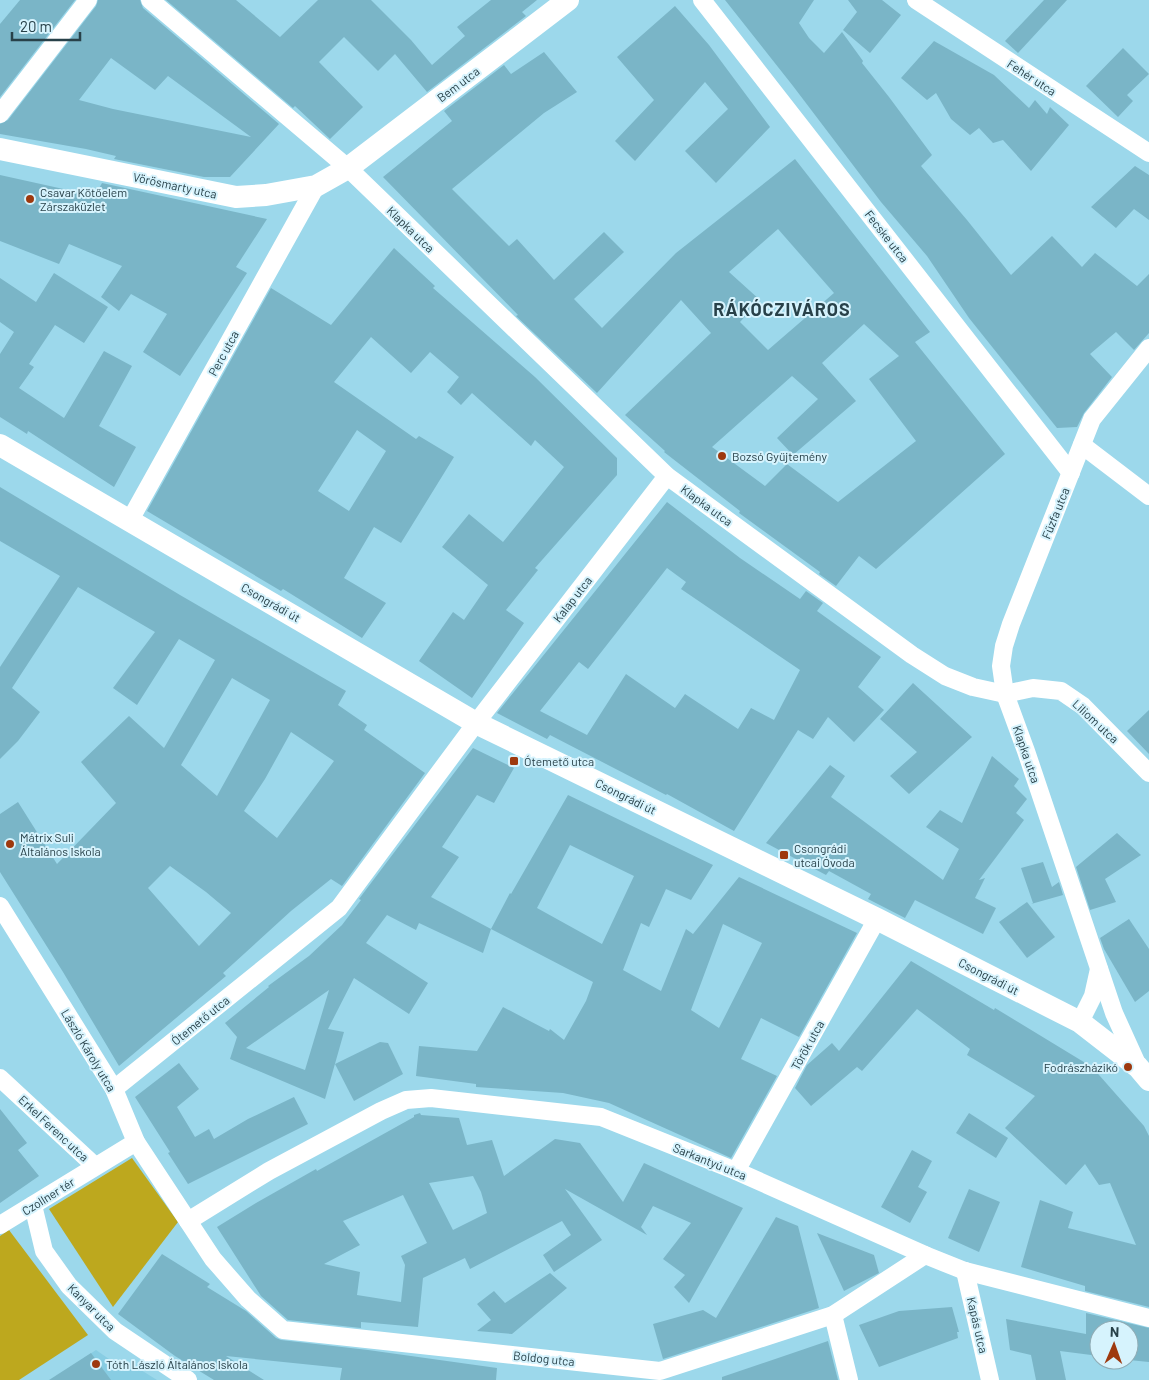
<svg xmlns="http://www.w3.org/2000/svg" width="1149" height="1380" font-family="Barlow,sans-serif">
  <rect width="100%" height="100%" fill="#9cd8eb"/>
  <polygon fill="#88cde3" points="96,1350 119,1366 128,1362 157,1380 51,1380"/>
  <g fill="#bda81e">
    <polygon points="132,1158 178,1222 113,1307 49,1209"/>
    <polygon points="9,1230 88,1335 19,1380 0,1380 0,1236"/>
  </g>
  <g fill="#7ab5c7" fill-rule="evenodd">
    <polygon points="20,0 75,0 0,97 0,24"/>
    <path d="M 98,0 L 140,0 L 143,8 L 279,124 L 230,177 L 204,177 L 114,159 L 116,156 L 86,149 L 0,134 L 0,124 L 8,120 L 96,6 ZM 111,58 L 155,90 L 168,76 L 251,137 L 113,109 L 79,100 Z"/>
    <polygon points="166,0 236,0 280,37 318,0 371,0 411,40 432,65 465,36 457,27 491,0 537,0 522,12 526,16 427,92 395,54 378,71 344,37 319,62 363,107 330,139 295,106 293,108"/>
    <polygon points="725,0 814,0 799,23 809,38 824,53 842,32 863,61 862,63 889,97 932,155 921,166 967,220 1011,275 1052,236 1082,267 1095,253 1137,286 1149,274 1149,333 1134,350 1116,332 1090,354 1112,377 1084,413 1077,427 1057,428 969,318 927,256 881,202 793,86"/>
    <polygon points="848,0 882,0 901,15 870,53 843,30 857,12"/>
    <polygon points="1044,0 1067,0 1018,53 1005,41"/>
    <polygon points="675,6 709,45 770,127 716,183 685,151 728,109 705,82 635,161 615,141 654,100 617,57"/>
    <polygon points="934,41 994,75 1029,108 1035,100 1047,114 1050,107 1069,125 1031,171 1003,140 993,143 979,128 970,135 951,119 936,93 927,100 901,78"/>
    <polygon points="1123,48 1149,74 1127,95 1133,101 1118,117 1086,86"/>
    <path d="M 544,52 L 577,92 L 544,113 L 452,189 L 509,246 L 517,239 L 554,280 L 604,232 L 624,252 L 574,299 L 602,328 L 676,253 L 795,159 L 930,332 L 915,342 L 1005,454 L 876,569 L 859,556 L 836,586 L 819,574 L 820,572 L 739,513 L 740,511 L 664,452 L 665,451 L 625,415 L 711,333 L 681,300 L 597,393 L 516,316 L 518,315 L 383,177 L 452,121 L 444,111 L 504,65 L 511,74 ZM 778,229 L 834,293 L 768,350 L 740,322 L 760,300 L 729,272 ZM 864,324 L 899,356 L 869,379 L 916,441 L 838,502 L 787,464 L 765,486 L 712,447 L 792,376 L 818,399 L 777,438 L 793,455 L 856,401 L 822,363 Z"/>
    <polygon points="1135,166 1149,175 1149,220 1134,209 1116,228 1091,207"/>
    <polygon points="0,175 95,196 102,183 267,219 236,267 247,273 180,376 143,352 167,314 131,294 119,311 101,297 122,266 69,244 59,264 0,241"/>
    <path d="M 394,248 L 435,286 L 433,288 L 535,377 L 617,458 L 617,475 L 535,568 L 538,570 L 506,610 L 524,623 L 472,698 L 419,661 L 453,612 L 464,620 L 488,585 L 442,547 L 469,514 L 503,542 L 564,467 L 535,440 L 531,446 L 472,393 L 461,405 L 447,392 L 459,377 L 430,352 L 411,373 L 371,337 L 334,382 L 416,439 L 419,436 L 454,457 L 401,543 L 374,527 L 344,578 L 386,603 L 362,638 L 283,589 L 281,591 L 147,511 L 271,288 L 331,325 ZM 357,430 L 386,451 L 349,511 L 318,491 Z"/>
    <polygon points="54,273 108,307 84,343 55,325 29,364 34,367 19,388 64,418 104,351 132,366 99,426 136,447 114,487 28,431 27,434 0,417 0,354 14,332 0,322 0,278 36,302"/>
    <path d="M 0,487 L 180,595 L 346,691 L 338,705 L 367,725 L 364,730 L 425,773 L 342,886 L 331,879 L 291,911 L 223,973 L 226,976 L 119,1066 L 63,972 L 0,872 L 0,814 L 18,802 L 57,864 L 116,803 L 81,762 L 129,716 L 164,748 L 215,660 L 179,639 L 137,705 L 113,688 L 155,632 L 78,587 L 12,688 L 40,712 L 18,741 L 0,759 L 0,667 L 60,576 L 0,541 ZM 232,678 L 270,700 L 217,796 L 181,765 ZM 291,732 L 334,761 L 277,838 L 244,811 L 265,779 ZM 170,866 L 206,892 L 231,913 L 199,946 L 148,888 Z"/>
    <path d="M 667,502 L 740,558 L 800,599 L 806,591 L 823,603 L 817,611 L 881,657 L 858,687 L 884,710 L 854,742 L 828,717 L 813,739 L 798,730 L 734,831 L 667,794 L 666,795 L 550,735 L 547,739 L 497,713 ZM 667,568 L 686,582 L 681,589 L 800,670 L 774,720 L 751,708 L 738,729 L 685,694 L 675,708 L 626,674 L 587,735 L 540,711 L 579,662 L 588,669 Z"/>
    <polygon points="913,683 972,737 909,794 890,776 917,752 880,719"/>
    <polygon points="1149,710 1149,754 1127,731"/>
    <path d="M 473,748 L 514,768 L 494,803 L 477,795 L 442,847 L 459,857 L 431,897 L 491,929 L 483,953 L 419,923 L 416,930 L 387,915 L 366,943 L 428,983 L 409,1014 L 354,978 L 328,1029 L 344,1032 L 325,1099 L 230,1059 L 237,1037 L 225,1023 L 269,987 L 268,986 L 309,956 L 342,925 L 361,900 L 359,899 ZM 329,990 L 305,1070 L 246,1048 Z"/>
    <polygon points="992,756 1019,779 1014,786 1027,799 1016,813 1024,820 979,880 985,878 975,898 996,908 983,934 915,900 905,918 868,899 871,894 829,871 826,875 766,843 830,765 845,776 831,797 943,880 959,849 926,827 940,810 962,823"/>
    <path d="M 568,795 L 713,865 L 691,900 L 666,889 L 649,927 L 641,923 L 623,970 L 661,991 L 686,929 L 693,934 L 739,877 L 857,933 L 799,1037 L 761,1018 L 741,1059 L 777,1076 L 731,1158 L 609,1103 L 563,1093 L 476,1087 L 476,1084 L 416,1076 L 419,1046 L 477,1051 L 503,1007 L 549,1031 L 550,1029 L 564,1040 L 586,1001 L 593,982 L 491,929 L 510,893 L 511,894 ZM 570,845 L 634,876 L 602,944 L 537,908 ZM 723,924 L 762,943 L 719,1028 L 691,1010 Z"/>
    <polygon points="1117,833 1141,855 1105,879 1116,902 1090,910 1076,867"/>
    <polygon points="1043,862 1052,887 1059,882 1063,895 1031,904 1033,903 1021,868"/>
    <polygon points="1027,902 1055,937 1027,958 999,922"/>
    <polygon points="1129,919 1149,949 1149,991 1135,1002 1104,949 1100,938"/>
    <polygon points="911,961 994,1010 995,1008 1092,1067 1144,1126 1149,1136 1149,1307 1085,1291 1085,1286 1021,1267 1040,1200 1073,1212 1068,1228 1136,1245 1110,1183 1099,1185 1085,1164 1066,1185 1005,1128 1035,1096 967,1055 970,1049 917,1009 862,1071 857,1067 811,1106 795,1088 807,1065 832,1043 839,1051"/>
    <polygon points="380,1042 388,1043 403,1074 354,1101 335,1064"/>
    <polygon points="179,1063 199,1089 177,1107 195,1137 209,1129 214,1139 248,1119 294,1097 308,1124 188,1184 168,1153 170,1152 135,1097"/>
    <polygon points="0,1109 27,1143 18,1150 39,1176 0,1203"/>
    <path d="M 420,1113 L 421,1115 L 459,1118 L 467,1145 L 492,1140 L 504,1176 L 555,1139 L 580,1143 L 623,1202 L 644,1163 L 743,1208 L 689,1303 L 674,1287 L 685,1275 L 663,1259 L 691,1223 L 653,1206 L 641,1227 L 647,1235 L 565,1189 L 602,1240 L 554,1272 L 543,1255 L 571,1235 L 562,1221 L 470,1269 L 465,1258 L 423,1278 L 418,1327 L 361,1322 L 361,1328 L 288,1320 L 261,1296 L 217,1227 L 256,1203 L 316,1169 L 317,1171 L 414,1117 L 414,1115 ZM 473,1176 L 481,1192 L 487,1213 L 453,1230 L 429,1183 ZM 403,1195 L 427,1243 L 401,1256 L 405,1265 L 401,1302 L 357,1295 L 360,1272 L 324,1264 L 360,1245 L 343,1221 Z"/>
    <polygon points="969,1113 1008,1138 996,1158 956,1133"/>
    <polygon points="912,1150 932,1161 918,1187 927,1192 910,1223 881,1207"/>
    <polygon points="969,1189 1000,1202 979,1252 948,1238"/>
    <polygon points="776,1217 798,1226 819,1308 663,1359 653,1324 703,1310 716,1318"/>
    <polygon points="817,1233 874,1255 879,1273 844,1291"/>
    <polygon points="162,1254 210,1284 207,1287 246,1311 276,1338 281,1340 368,1350 497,1368 496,1380 340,1380 342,1368 226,1356 264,1380 214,1380 175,1356 118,1314"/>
    <polygon points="550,1273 567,1288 512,1334 477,1331 491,1320 477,1304 494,1291 505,1303"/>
    <polygon points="952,1307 959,1332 957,1332 958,1338 879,1367 859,1325 899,1311"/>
    <polygon points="1086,1313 1149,1328 1149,1362 1129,1360 1129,1330 1099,1330 1099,1356 1060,1351 1066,1380 1036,1380 1031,1355 1010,1350 1006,1319 1086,1334"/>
    <polygon points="828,1341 838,1380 722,1380 722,1377"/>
    <polygon points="91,1353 111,1380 49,1380"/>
  </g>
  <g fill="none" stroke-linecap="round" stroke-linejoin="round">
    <g stroke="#fff" stroke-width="18">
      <polyline points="150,0 348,168 667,476 912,655 945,676 973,687 1005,694 1033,688 1061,691 1083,706 1149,773"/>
      <polyline points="702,0 1071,473"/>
      <polyline points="916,0 1149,153"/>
      <polyline points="0,114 88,0"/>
      <polyline points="1082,445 1149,496"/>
      <polyline points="130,520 316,186"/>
      <polyline points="0,906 114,1089 136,1142 213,1259 248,1299 283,1330 660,1371 833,1315 925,1255"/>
      <polyline points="1080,1022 1093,996 1099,969"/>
      <polyline points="1138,1066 1114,1013 1026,751 1005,694 1001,666 1004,646 1011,624 1092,419 1149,348"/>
      <polyline points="0,1078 95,1166"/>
      <polyline points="114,1089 339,908 476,723 667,476"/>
      <polyline points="736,1171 877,919"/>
      <polyline points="33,1205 44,1251 69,1286 115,1331 188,1380"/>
      <polyline points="188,1221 269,1171 381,1111 406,1100 431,1098 601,1117 736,1171 925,1255 965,1271 1149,1318"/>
      <polyline points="0,1225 136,1142"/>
      <polyline points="965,1271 990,1380"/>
      <polyline points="833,1315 849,1380"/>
    </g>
    <g stroke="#fff" stroke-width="22">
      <polyline points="0,149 236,197 266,195 316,186 348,168 568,0"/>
      <polyline points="0,445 476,723 877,919 1080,1022 1138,1067 1149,1080"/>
    </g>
  </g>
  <g fill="#9e390e" stroke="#d6f3fd" stroke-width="2">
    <circle cx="30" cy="199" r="5"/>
    <circle cx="722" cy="456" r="5"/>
    <rect x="509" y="756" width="10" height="10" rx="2.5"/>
    <circle cx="10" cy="844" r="5"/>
    <rect x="779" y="850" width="10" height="10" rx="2.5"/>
    <circle cx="1128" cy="1067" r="5"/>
    <circle cx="96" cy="1364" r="5"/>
  </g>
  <g text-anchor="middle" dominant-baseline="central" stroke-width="4" stroke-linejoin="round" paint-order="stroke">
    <g font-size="12" fill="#284149" stroke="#d6f3fd">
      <text transform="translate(1032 77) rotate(33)">Fehér utca</text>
      <text transform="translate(458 84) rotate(-37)">Bem utca</text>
      <text transform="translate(175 185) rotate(12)">Vörösmarty utca</text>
      <text transform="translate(411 229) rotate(44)">Klapka utca</text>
      <text transform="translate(887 236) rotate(52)">Fecske utca</text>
      <text transform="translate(223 353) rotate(-61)">Perc utca</text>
      <text transform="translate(707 505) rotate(36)">Klapka utca</text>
      <text transform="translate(1055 513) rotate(-68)">Fűzfa utca</text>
      <text transform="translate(572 599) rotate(-52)">Kalap utca</text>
      <text transform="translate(271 602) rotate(30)">Csongrádi út</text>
      <text transform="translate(1096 721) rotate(43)">Liliom utca</text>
      <text transform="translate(1027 754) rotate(71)">Klapka utca</text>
      <text transform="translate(626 796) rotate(26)">Csongrádi út</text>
      <text transform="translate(989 976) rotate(27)">Csongrádi út</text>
      <text transform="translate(200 1020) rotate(-39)">Ótemető utca</text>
      <text transform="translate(807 1045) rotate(-61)">Török utca</text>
      <text transform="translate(89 1050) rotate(59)">László Károly utca</text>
      <text transform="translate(54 1128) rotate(43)">Erkel Ferenc utca</text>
      <text transform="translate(710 1161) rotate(22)">Sarkantyú utca</text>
      <text transform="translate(48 1196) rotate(-32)">Czollner tér</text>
      <text transform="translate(92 1307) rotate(45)">Kanyar utca</text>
      <text transform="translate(978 1325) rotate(77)">Kapás utca</text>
      <text transform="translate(544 1358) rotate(6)">Boldog utca</text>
    </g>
    <g font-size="12" fill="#284149" stroke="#d6f3fd" text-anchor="start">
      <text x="40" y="192">Csavar Kötőelem<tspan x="40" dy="14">Zárszaküzlet</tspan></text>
      <text x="732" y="456">Bozsó Gyűjtemény</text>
      <text x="524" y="761">Ótemető utca</text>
      <text x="20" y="837">Mátrix Suli<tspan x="20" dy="14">Általános Iskola</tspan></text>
      <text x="794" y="848">Csongrádi<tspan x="794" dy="14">utcai Óvoda</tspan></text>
      <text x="1118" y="1067" text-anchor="end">Fodrászházikó</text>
      <text x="106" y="1364">Tóth László Általános Iskola</text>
    </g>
    <g font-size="18" font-weight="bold" letter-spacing="1" fill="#284149" stroke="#d6f3fd">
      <text x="782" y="309">RÁKÓCZIVÁROS</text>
    </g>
  </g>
  <g transform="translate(1114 1345) rotate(2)"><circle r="24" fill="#d6f3fd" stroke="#90acb5"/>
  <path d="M0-4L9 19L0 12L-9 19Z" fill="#9e390e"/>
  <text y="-8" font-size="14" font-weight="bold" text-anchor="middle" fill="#284149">N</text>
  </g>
  <path d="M12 32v8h68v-8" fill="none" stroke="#284149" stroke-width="2.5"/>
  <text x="20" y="32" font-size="15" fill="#284149" stroke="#d6f3fd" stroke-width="4" paint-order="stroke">20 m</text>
</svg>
